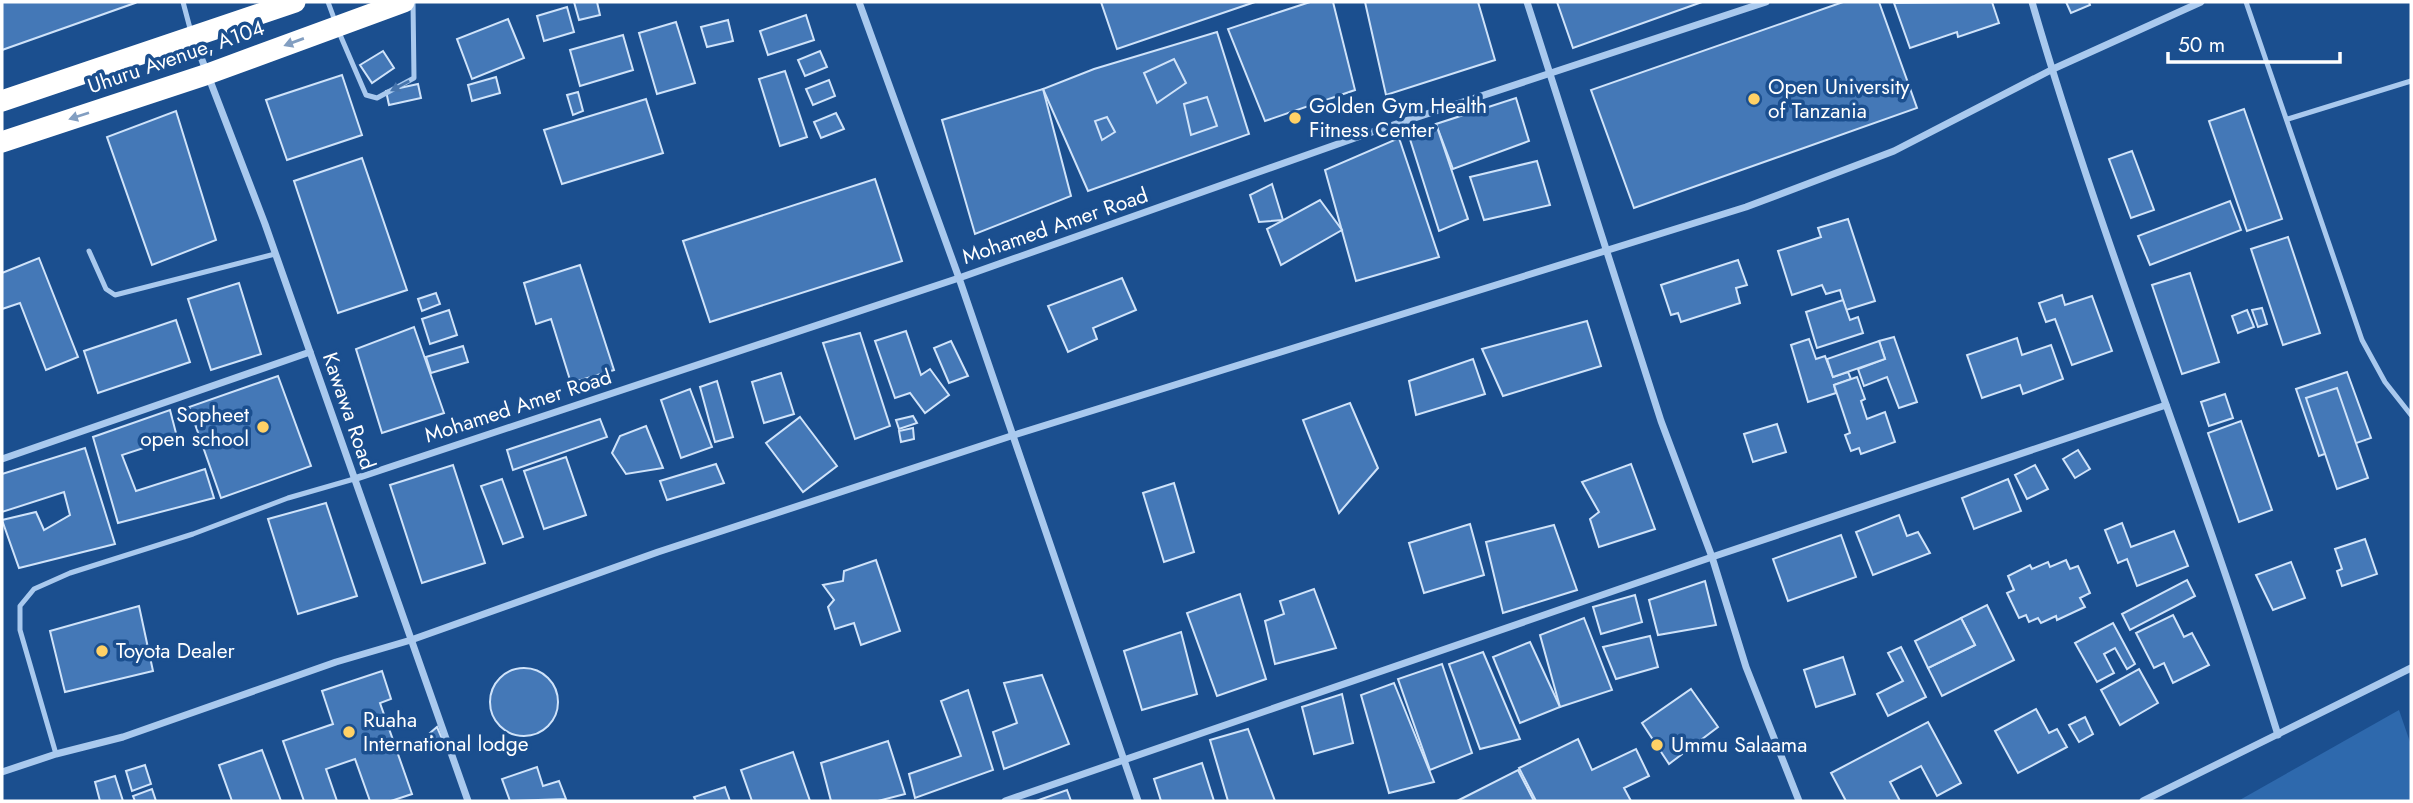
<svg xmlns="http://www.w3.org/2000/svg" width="2413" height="803" font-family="Jost,sans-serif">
  <rect width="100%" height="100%" fill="#1b4f8f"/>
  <polygon fill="#2e69ad" points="2399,710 2411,745 2411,801 2238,801"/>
  <g fill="#4478b7" stroke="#cfe3fa" stroke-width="2">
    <polygon points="2,2 134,2 135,3 2,50"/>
    <polygon points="574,2 597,2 600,15 579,20"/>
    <polygon points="1101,2 1255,2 1117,49"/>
    <polygon points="1310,2 1333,2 1355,90 1265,121 1228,29"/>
    <polygon points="1365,2 1478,2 1495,60 1386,95"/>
    <polygon points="1557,2 1702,2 1573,48"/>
    <polygon points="1843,2 1879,2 1917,108 1634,208 1591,90"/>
    <polygon points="1992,2 1999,23 1958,37 1957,32 1910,48 1894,3"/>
    <polygon points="2066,2 2089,2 2090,5 2071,13"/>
    <polygon points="567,7 574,32 544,41 537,16"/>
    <polygon points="806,15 814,40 768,55 760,31"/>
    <polygon points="508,19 524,58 472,79 457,39"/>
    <polygon points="728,20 733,41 707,47 701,27"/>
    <polygon points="676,22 695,83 657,94 639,33"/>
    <polygon points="1217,32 1249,134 1088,191 1043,89 1094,69"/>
    <polygon points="623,35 633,70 580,86 570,50"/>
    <polygon points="383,51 394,68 372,83 360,65"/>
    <polygon points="820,51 827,67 805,76 798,60"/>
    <polygon points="1174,59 1186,83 1157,103 1144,73"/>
    <polygon points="785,71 807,137 780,146 759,79"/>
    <polygon points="342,75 362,135 287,160 266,100"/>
    <polygon points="496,77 500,93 472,101 468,85"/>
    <polygon points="829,80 835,96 813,105 806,89"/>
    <polygon points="418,84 421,98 389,105 386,91"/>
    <polygon points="1043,89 1071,196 975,234 942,120"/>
    <polygon points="578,92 583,111 573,115 567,95"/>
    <polygon points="1207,97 1217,126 1191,135 1184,104"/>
    <polygon points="1516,98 1529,141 1453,169 1436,124"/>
    <polygon points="646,99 663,153 562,184 544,130"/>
    <polygon points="2244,109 2282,219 2247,231 2209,121"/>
    <polygon points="176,111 216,240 152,265 107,137"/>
    <polygon points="836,113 844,129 821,138 814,122"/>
    <polygon points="1107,117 1115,132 1102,140 1095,121"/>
    <polygon points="1436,124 1468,219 1439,231 1409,136"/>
    <polygon points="1399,138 1439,257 1356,281 1325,170"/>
    <polygon points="2132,151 2154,210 2131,218 2109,159"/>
    <polygon points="362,158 407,290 338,313 294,181"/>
    <polygon points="1537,161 1550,205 1484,220 1470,177"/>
    <polygon points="875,179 902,261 710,322 683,241"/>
    <polygon points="1272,184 1283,220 1259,222 1250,195"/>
    <polygon points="1320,200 1342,230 1281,265 1267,229"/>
    <polygon points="2230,201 2241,230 2150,265 2138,236"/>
    <polygon points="1848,219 1875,301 1846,310 1840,290 1826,294 1822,285 1792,295 1778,251 1821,237 1818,228"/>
    <polygon points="2288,237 2320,333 2283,345 2251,249"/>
    <polygon points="39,258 78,357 46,370 20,303 2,309 2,273"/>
    <polygon points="1738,260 1747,285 1736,288 1740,303 1681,322 1678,313 1671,315 1661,285"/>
    <polygon points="580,265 614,370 571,383 551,319 536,324 524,283"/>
    <polygon points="2190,273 2219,362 2182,374 2152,285"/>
    <polygon points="1122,278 1136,310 1093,328 1097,339 1068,352 1048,306"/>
    <polygon points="239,283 261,354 211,370 188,299"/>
    <polygon points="436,293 440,304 422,311 418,299"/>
    <polygon points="2062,295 2065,305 2092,296 2112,351 2072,365 2055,319 2046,322 2039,303"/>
    <polygon points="1843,300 1850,320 1858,317 1863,333 1817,348 1806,312"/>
    <polygon points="2262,308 2267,324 2258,327 2252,310"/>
    <polygon points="449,310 457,335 430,344 422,319"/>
    <polygon points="2247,310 2254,327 2238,333 2232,316"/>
    <polygon points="176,320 190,362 98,393 84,351"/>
    <polygon points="1587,321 1601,366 1503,396 1482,349"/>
    <polygon points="414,327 444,413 382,433 356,349"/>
    <polygon points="906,331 921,375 930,369 949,395 925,413 910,393 895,398 875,341"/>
    <polygon points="860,333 890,426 855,439 823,343"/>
    <polygon points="1894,337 1917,402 1899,408 1887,377 1864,386 1858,369 1885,359 1879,341"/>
    <polygon points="2017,338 2022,355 2051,345 2063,379 2023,394 2020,385 1982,398 1967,355"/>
    <polygon points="1809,339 1816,359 1825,356 1833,377 1848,372 1851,379 1834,385 1836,393 1808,402 1791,345"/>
    <polygon points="951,341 968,376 949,383 934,348"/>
    <polygon points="1879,341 1885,359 1833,377 1827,359"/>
    <polygon points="463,346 468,362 431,373 426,357"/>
    <polygon points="1473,359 1485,394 1416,415 1409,381"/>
    <polygon points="2347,372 2371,438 2319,456 2296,389"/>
    <polygon points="781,373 794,414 764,423 752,382"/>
    <polygon points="278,376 311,466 221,498 189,407"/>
    <polygon points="1857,377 1865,399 1861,401 1867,419 1885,412 1895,442 1861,454 1859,448 1851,451 1845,435 1850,433 1834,385"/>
    <polygon points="717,381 733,437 715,442 700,387"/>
    <polygon points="2337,388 2368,478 2337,489 2306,398"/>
    <polygon points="690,389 712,447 681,458 661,400"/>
    <polygon points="2225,394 2233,418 2209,426 2201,402"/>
    <polygon points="1350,403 1378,468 1339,513 1303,420"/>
    <polygon points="170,410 177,437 122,455 136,491 205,469 214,498 118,523 93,437"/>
    <polygon points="913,416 917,423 899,429 896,420"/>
    <polygon points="800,417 837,466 803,492 766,443"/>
    <polygon points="600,419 607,437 513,470 507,450"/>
    <polygon points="2241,421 2272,510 2239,522 2208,433"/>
    <polygon points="1777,424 1786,452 1753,462 1744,434"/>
    <polygon points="646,426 663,468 626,474 612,453 620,436"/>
    <polygon points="913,428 914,439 901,442 899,431"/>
    <polygon points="85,448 115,544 19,568 2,520 36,512 44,530 70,515 64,492 2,512 2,474"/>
    <polygon points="2078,450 2090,469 2075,478 2063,459"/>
    <polygon points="566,457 586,515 544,529 524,471"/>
    <polygon points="716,464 724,483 667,500 660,481"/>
    <polygon points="1631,464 1655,529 1599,547 1590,519 1599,512 1582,482"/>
    <polygon points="453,465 485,563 422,583 390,485"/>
    <polygon points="2035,465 2048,489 2027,499 2015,475"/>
    <polygon points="502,479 523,537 503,544 481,486"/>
    <polygon points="2008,479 2021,511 1974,529 1962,498"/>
    <polygon points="1174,483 1194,552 1164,562 1143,493"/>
    <polygon points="326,503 357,596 298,614 268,519"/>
    <polygon points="1899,515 1907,536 1918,532 1930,553 1873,575 1856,532"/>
    <polygon points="2122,523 2131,547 2174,531 2188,566 2137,586 2127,559 2118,563 2105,530"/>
    <polygon points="1470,524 1484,575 1424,593 1409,543"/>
    <polygon points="1554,525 1577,590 1503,613 1486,542"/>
    <polygon points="1841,535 1856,577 1788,601 1773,559"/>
    <polygon points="2365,539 2377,574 2342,586 2337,571 2342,569 2335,549"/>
    <polygon points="876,560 900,631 861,645 854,623 835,629 828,607 834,600 823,585 843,581 844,571"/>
    <polygon points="2066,560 2070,569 2078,566 2090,593 2080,598 2085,607 2057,620 2056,616 2041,623 2038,618 2029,622 2026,615 2019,618 2007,593 2014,590 2008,576 2030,565 2032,569 2048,562 2050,567"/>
    <polygon points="2291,562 2305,598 2273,610 2256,575"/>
    <polygon points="2187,580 2195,596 2130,630 2122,614"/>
    <polygon points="1705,581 1716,625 1658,635 1649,600"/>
    <polygon points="1314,589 1336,648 1275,664 1265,621 1284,614 1280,601"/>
    <polygon points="1240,594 1266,679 1217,696 1187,613"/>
    <polygon points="1635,595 1642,622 1601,634 1593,607"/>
    <polygon points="1987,605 2014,660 1942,696 1928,668 1975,645 1961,618"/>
    <polygon points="139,606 153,671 65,692 50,631"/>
    <polygon points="2173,615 2184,637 2192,633 2209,665 2173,683 2164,663 2154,668 2136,633"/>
    <polygon points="1584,618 1612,690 1560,707 1540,635"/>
    <polygon points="1961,618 1975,645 1928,668 1915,641"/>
    <polygon points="2113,623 2135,664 2127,669 2115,648 2104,654 2114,673 2097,682 2075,643"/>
    <polygon points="1181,632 1197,694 1142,710 1124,651"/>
    <polygon points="1650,636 1658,667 1616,679 1603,647"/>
    <polygon points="1530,642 1560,707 1520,723 1493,657"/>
    <polygon points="1901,647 1926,697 1888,716 1877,694 1903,681 1888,653"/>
    <polygon points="1483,652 1520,739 1480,749 1449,664"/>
    <polygon points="1843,657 1855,694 1816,707 1804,670"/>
    <polygon points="1442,664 1472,753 1430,770 1398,679"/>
    <circle cx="524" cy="702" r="34"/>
    <polygon points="2139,669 2158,703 2120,725 2101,690"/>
    <polygon points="382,671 391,699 380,703 412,794 391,801 370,801 355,759 326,769 337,801 304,801 283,741 333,724 322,691"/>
    <polygon points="1042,675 1069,744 1004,769 993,732 1017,723 1004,683"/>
    <polygon points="1394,683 1434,782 1389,793 1361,695"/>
    <polygon points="1691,689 1718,727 1669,764 1642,723"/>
    <polygon points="968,690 993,770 915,798 909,774 961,756 941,701"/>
    <polygon points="1342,694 1353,743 1314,754 1302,707"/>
    <polygon points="2036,709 2049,733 2057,729 2067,747 2018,773 1995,731"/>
    <polygon points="2085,717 2093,734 2079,742 2069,725"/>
    <polygon points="1928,722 1961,783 1937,796 1921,766 1890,782 1900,801 1846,801 1831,773"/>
    <polygon points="437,727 444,743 438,747 430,733"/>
    <polygon points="1248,729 1275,801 1228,801 1210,740"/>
    <polygon points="1578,739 1592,770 1636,749 1649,776 1624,788 1631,801 1536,801 1519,768"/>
    <polygon points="888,741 905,794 878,801 831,801 821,763"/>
    <polygon points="262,750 281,801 232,801 219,765"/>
    <polygon points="793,752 810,801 752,801 741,770"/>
    <polygon points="1202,763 1214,801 1161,801 1154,779"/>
    <polygon points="145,765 151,784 132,791 126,771"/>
    <polygon points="537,767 543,786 559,781 566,799 510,801 502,779"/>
    <polygon points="1518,770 1534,801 1457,801"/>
    <polygon points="115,776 123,801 100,801 95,782"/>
    <polygon points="725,787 730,801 696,801 694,797"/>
    <polygon points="152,789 156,801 135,801 133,796"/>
    <polygon points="1067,790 1071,801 1036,801"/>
  </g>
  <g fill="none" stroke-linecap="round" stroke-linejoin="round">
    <g stroke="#a9c9ee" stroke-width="5">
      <polyline points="183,2 191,32"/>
      <polyline points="328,2 335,21"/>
      <polyline points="2246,2 2362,340 2385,382 2411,415"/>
      <polyline points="338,30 366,95 377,98 414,78 413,2"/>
      <polyline points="2288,119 2411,81"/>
      <polyline points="89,251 106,289 115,295 275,254"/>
      <polyline points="56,754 20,630 20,606 34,589 70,573 193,534 288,498 354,479"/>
    </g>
    <g stroke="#a9c9ee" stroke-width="7">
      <polyline points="859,2 959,278 1138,801"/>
      <polyline points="1527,2 1661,421 1712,557 1746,667 1799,801"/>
      <path d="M 2032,2 C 2104,250 2202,489 2278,735"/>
      <polyline points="194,39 265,224 468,801"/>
      <polyline points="2,459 310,352"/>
      <polyline points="354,479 959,278 1369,133 1766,2"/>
      <polyline points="2,772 56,754 123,737 336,662 411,640 658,552 1011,436 1746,207 1894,151 2053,69 2201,2"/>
      <polyline points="1005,801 1712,557 2166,405"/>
      <polyline points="2143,801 2411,668"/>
    </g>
    <g stroke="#fff" stroke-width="21">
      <polyline points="2,101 295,2"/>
      <polyline points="2,142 205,75 404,2"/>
    </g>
  </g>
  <defs><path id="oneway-solid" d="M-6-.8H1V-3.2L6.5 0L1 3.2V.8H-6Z" transform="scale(1.75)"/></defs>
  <g fill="#829ec1">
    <use href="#oneway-solid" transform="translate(294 42) rotate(160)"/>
    <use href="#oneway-solid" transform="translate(79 116) rotate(162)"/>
  </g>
  <use fill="#4674ac" href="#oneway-solid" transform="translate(400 86) rotate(152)"/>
  <g fill="#ffd166" stroke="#1b4f8f" stroke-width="2.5">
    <circle cx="1754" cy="99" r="7"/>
    <circle cx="1295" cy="118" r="7"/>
    <circle cx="263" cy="427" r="7"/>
    <circle cx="102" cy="651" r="7"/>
    <circle cx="349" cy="732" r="7"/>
    <circle cx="1657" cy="745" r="7"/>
  </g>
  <g text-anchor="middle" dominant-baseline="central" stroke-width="7" stroke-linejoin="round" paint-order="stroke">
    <g font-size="21" fill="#fff" stroke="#1b4f8f">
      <text transform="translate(176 57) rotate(-19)">Uhuru Avenue, A104</text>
      <text transform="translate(1055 226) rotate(-19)">Mohamed Amer Road</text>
      <text transform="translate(518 406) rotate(-18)">Mohamed Amer Road</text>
      <text transform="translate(349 411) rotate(71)">Kawawa Road</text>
    </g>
    <g font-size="21" fill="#fff" stroke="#1b4f8f" text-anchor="start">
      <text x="1768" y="87">Open University<tspan x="1768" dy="24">of Tanzania</tspan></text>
      <text x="1309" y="106">Golden Gym Health<tspan x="1309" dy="24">Fitness Center</tspan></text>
      <text x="249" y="415" text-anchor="end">Sopheet<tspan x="249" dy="24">open school</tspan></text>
      <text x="116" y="651">Toyota Dealer</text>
      <text x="363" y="720">Ruaha<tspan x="363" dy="24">International lodge</tspan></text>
      <text x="1671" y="745">Ummu Salaama</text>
    </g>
  </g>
  <rect width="2413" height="803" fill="none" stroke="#ffffff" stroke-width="7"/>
  <path d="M2168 52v10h172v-10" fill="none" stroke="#ffffff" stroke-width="3.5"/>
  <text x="2178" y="52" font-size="21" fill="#ffffff" stroke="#1b4f8f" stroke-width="5" paint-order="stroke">50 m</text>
</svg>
